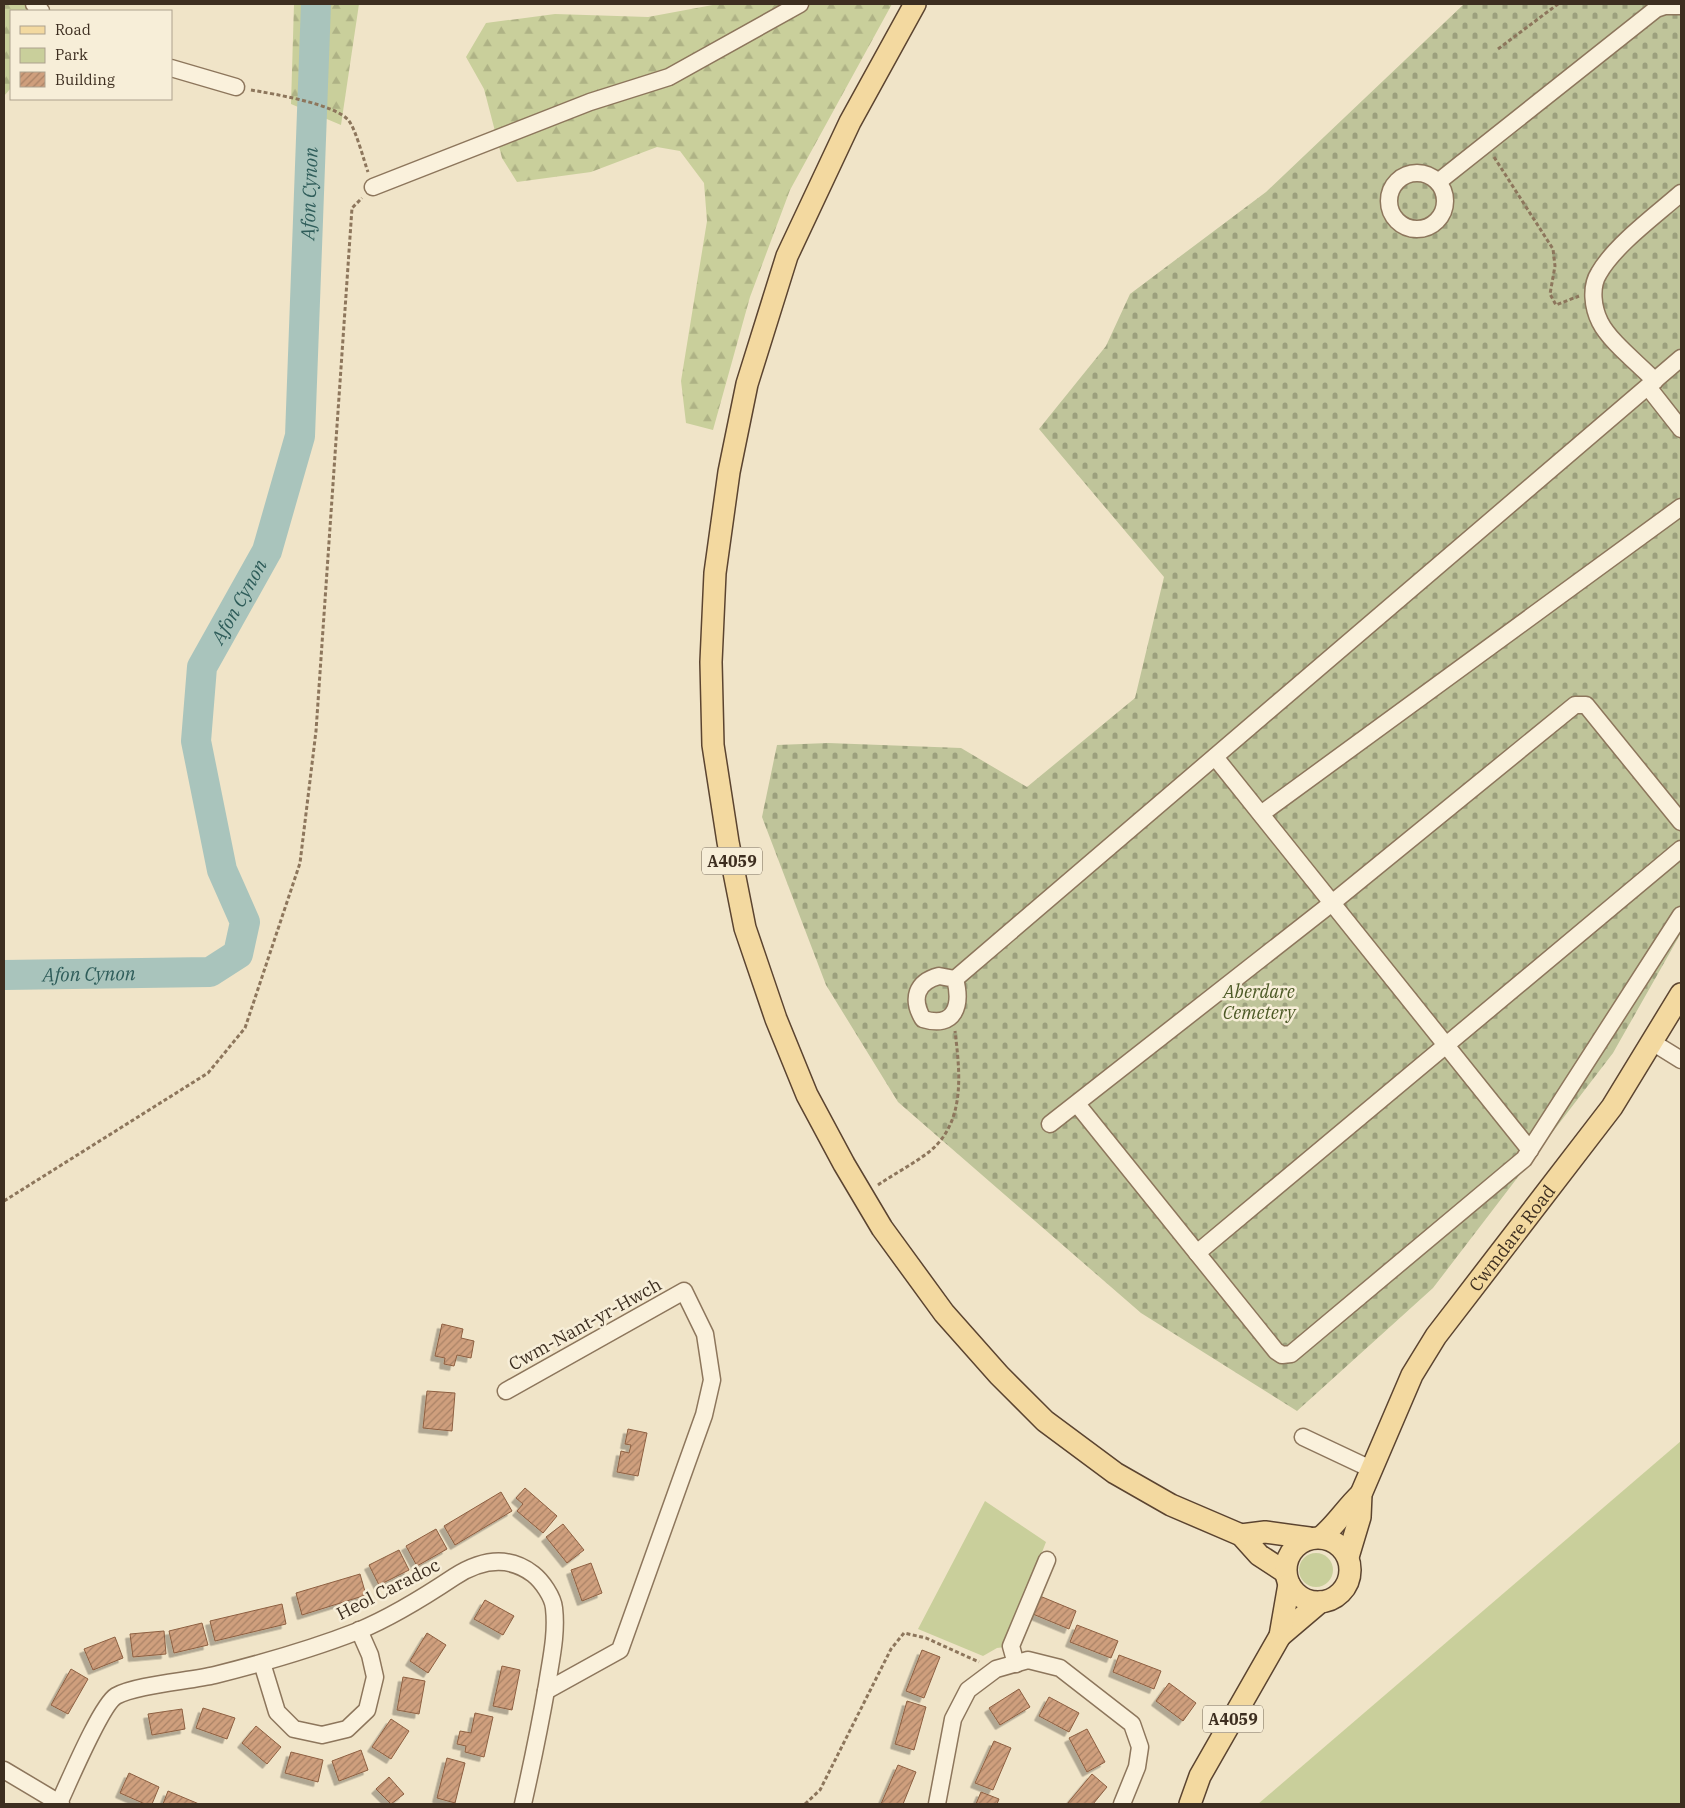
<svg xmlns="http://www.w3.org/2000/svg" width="1685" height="1808" font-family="'IBM Plex Serif',serif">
  <defs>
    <pattern id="forest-firs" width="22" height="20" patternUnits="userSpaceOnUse" patternTransform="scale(1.25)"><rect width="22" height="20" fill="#c9cf9b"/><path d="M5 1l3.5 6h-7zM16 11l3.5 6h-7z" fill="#aeb285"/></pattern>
    <pattern id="cemetery-stones" width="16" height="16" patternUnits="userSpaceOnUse" patternTransform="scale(1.25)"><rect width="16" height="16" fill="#bfc49a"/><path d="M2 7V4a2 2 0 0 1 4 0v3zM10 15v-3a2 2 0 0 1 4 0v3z" fill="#9ca07d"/></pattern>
    <pattern id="building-hatch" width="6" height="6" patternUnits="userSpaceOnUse" patternTransform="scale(1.25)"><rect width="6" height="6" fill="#cf9f7d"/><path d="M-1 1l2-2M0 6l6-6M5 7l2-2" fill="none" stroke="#a98266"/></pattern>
    <filter id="shadow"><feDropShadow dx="-4.5" dy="4.5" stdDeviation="0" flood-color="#0004"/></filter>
  </defs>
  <rect width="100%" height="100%" fill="#f0e4c8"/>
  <g fill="#c9cf9b">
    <polygon points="1681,1441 1681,1804 1258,1804"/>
    <polygon points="985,1501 1046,1542 1005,1647 997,1648 983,1656 918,1629"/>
    <circle cx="1316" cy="1570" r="17"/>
  </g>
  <g fill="url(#forest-firs)">
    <polygon points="4,4 25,4 32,11 11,11 11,88 4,96"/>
    <polygon points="294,4 359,4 341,125 291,104"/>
    <polygon points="718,4 892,4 790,190 750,297 713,430 686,423 681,381 707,221 704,183 680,151 657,147 591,172 517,182 502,158 484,89 466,57 486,23 555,14 648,17"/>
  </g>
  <polygon fill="url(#cemetery-stones)" points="1464,4 1681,4 1681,933 1613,1053 1433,1288 1297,1411 1141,1313 898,1102 826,985 762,817 777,745 828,743 961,748 1027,787 1135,698 1164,577 1039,429 1106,346 1130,294 1266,192"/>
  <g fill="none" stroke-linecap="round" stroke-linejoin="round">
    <path stroke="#a9c4bc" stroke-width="30" id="s1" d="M 4,975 L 210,972 L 238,954 L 245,922 L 222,870 L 196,741 L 202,667 L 267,551 L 300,436 L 316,4"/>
  </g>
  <g fill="url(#building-hatch)" stroke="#8d5f41" filter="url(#shadow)">
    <polygon points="442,1324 463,1329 461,1338 474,1341 471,1358 457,1355 454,1366 444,1364 445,1358 435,1356"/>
    <polygon points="427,1391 455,1393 452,1431 423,1428"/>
    <polygon points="628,1429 647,1433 638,1476 617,1472 621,1451 629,1453 631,1445 625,1444"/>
    <polygon points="525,1488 557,1516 543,1533 517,1511 523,1504 516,1498"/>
    <polygon points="501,1492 512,1511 455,1545 444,1526"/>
    <polygon points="563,1524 584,1550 567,1563 546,1537"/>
    <polygon points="436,1529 447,1549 417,1566 406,1546"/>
    <polygon points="399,1550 409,1570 379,1585 369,1565"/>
    <polygon points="591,1563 602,1593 582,1601 571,1570"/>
    <polygon points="360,1574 366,1595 302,1615 296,1593"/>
    <polygon points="1035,1594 1076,1611 1069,1629 1028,1612"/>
    <polygon points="485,1600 514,1616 503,1635 474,1619"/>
    <polygon points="282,1604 286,1624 215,1641 210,1621"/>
    <polygon points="202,1623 208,1645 174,1653 169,1631"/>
    <polygon points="1077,1625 1118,1641 1111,1658 1070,1642"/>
    <polygon points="164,1631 166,1654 133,1657 130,1634"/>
    <polygon points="427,1633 446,1645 428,1673 410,1661"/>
    <polygon points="115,1637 123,1658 93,1670 84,1649"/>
    <polygon points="922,1650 940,1657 924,1698 906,1691"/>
    <polygon points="1119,1655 1161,1671 1154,1689 1113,1672"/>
    <polygon points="502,1666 520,1670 512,1710 493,1706"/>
    <polygon points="71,1669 88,1679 68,1714 51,1705"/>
    <polygon points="403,1677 425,1681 419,1714 397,1710"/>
    <polygon points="1169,1683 1196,1703 1183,1721 1156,1701"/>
    <polygon points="1019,1689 1030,1707 1000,1725 989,1708"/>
    <polygon points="1049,1697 1079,1713 1069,1732 1039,1716"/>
    <polygon points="907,1701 926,1707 914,1750 895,1744"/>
    <polygon points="203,1708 235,1718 227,1739 196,1728"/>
    <polygon points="182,1709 185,1729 152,1735 148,1714"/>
    <polygon points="475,1713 493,1717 484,1757 465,1752 466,1746 457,1744 460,1731 471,1733"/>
    <polygon points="391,1719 409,1731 391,1759 372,1747"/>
    <polygon points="256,1726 281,1747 267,1764 242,1743"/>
    <polygon points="1087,1729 1105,1762 1087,1772 1069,1738"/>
    <polygon points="994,1741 1011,1748 993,1790 975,1783"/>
    <polygon points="361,1750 368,1770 339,1781 332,1761"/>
    <polygon points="291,1752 323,1760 318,1782 285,1773"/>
    <polygon points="447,1758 465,1763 455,1803 437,1798"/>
    <polygon points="898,1765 916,1772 903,1804 881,1804"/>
    <polygon points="129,1773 159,1787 152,1804 145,1804 120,1793"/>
    <polygon points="1092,1774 1107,1787 1093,1804 1067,1804"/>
    <polygon points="389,1777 404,1794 391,1804 376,1789"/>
    <polygon points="168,1791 199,1804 163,1804"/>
    <polygon points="981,1792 999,1799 997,1804 976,1804"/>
  </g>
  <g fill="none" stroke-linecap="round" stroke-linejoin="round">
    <g stroke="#8d765c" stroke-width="19">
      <g id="minor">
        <polyline points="34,4 41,11"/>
        <polyline points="171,68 236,87"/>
        <circle cx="1417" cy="201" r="28"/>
        <polyline points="1438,182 1656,9 1665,6 1681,6"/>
        <polyline points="373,187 590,102 669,77 800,4"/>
        <path d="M 1655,381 C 1639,364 1610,342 1600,322 C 1593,308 1590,287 1599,273 C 1615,245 1656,215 1681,193"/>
        <polyline points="1648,387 1681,429"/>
        <polyline points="1215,757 1530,1150"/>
        <polyline points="1261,814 1681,507"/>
        <path d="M 939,976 L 955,979 C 962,1005 955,1029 923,1019 C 911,999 916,982 939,976 Z"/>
        <polyline points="955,979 1681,358"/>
        <polyline points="1652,1042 1681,1060"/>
        <polyline points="1077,1104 1276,1351 1282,1355 1291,1354 1524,1159 1681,915"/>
        <polyline points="1050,1124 1332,903 1575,705 1586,705 1681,822"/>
        <polyline points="1197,1253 1681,849"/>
        <polyline points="506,1391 684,1291 705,1334 712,1380 704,1415 620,1650 546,1691"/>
        <polyline points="1303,1437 1373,1470"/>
        <polyline points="262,1663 277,1712 294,1729 322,1735 347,1729 367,1710 375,1677 370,1655 359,1630"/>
        <polyline points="1016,1664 1011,1646 1047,1560"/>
        <polyline points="4,1770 61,1804"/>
        <path d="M 59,1803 C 68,1784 101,1705 116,1696 C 135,1685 190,1681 215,1675 C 263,1663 312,1649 358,1631 C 392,1617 424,1597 454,1577 C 479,1561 507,1554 533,1574 C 542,1581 553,1597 554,1608 C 557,1634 551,1659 547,1685 C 540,1725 532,1764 523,1804"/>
        <polyline points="937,1804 953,1719 968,1690 996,1669 1028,1660 1060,1668 1132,1724 1140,1747 1137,1767 1122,1804"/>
      </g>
    </g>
    <g stroke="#5b4430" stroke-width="24">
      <g id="major">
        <polyline points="915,4 850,122 787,256 747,384 729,472 715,573 711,662 713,745 728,842 745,928 776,1019 807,1095 844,1164 882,1228 944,1313 999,1375 1045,1421 1115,1473 1171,1505 1241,1535 1259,1555 1285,1572"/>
        <polyline points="1241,1535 1265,1532 1309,1538"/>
        <path d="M 1321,1537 C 1336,1525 1346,1508 1361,1494"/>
        <circle cx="1318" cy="1570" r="32"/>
        <path id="s2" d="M 1348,1557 L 1360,1517 L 1361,1494 L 1412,1375 L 1436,1336 L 1612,1107 L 1681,994"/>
        <polyline points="1280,1636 1320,1602"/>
        <polyline points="1190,1804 1200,1776 1280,1636 1289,1584"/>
      </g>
    </g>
    <g stroke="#8d765c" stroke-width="3" stroke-dasharray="4 2.5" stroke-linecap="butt">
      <polyline points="1498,49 1558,4"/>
      <path d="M 251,90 C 274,94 336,104 349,121 C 356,130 364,161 368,172"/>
      <polyline points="1494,157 1553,249 1555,266 1550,294 1556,305 1579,296"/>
      <path d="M 878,1185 C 894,1174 913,1164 929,1152 C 966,1122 960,1073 955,1031"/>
      <polyline points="4,1201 208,1073 245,1028 300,863 316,731 352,208 362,198"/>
      <polyline points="805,1804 820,1790 891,1649 904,1633 926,1638 979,1662"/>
    </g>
    <use href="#minor" stroke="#faf1dc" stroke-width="16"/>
    <use href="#major" stroke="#f3d9a0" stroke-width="21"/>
  </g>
  <g text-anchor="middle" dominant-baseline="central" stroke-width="5" stroke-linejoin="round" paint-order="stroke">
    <g fill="#f7eed8" stroke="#756857" stroke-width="1">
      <rect x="702" y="847.5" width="60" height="27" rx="4"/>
      <rect x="1203" y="1705.5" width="60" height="27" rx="4"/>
    </g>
    <g font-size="16" font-weight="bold" fill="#3d2e20">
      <text x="732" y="861">A4059</text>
      <text x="1233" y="1719">A4059</text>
    </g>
    <g font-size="18" font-style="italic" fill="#4d5a26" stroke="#f7eed8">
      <text x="1259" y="991">Aberdare<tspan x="1259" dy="21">Cemetery</tspan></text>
    </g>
    <g font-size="18" fill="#3d2e20" stroke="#f7eed8">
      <text stroke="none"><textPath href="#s2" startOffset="364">Cwmdare Road</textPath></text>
      <text transform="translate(585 1324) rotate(-29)">Cwm-Nant-yr-Hwch</text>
      <text transform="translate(388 1589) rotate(-27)">Heol Caradoc</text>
    </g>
    <g font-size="19" font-style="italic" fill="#2f5d5a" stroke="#f7eed8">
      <text stroke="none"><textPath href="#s1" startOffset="1030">Afon Cynon</textPath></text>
      <text stroke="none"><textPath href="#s1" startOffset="610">Afon Cynon</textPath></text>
      <text stroke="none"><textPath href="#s1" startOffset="85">Afon Cynon</textPath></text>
    </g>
  </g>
  <rect width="1685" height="1808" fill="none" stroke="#3d2e20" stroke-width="10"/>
  <rect x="10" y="10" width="162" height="90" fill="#f7eed8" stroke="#ada18e"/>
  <rect x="20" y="26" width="25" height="8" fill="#f3d9a0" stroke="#ada18e"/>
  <text x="55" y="35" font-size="15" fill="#3d2e20">Road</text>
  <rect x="20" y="48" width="25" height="15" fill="#c9cf9b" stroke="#ada18e"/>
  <text x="55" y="60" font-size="15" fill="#3d2e20">Park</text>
  <rect x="20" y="72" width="25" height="15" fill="url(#building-hatch)" stroke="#ada18e"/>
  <text x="55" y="85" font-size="15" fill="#3d2e20">Building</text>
</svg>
